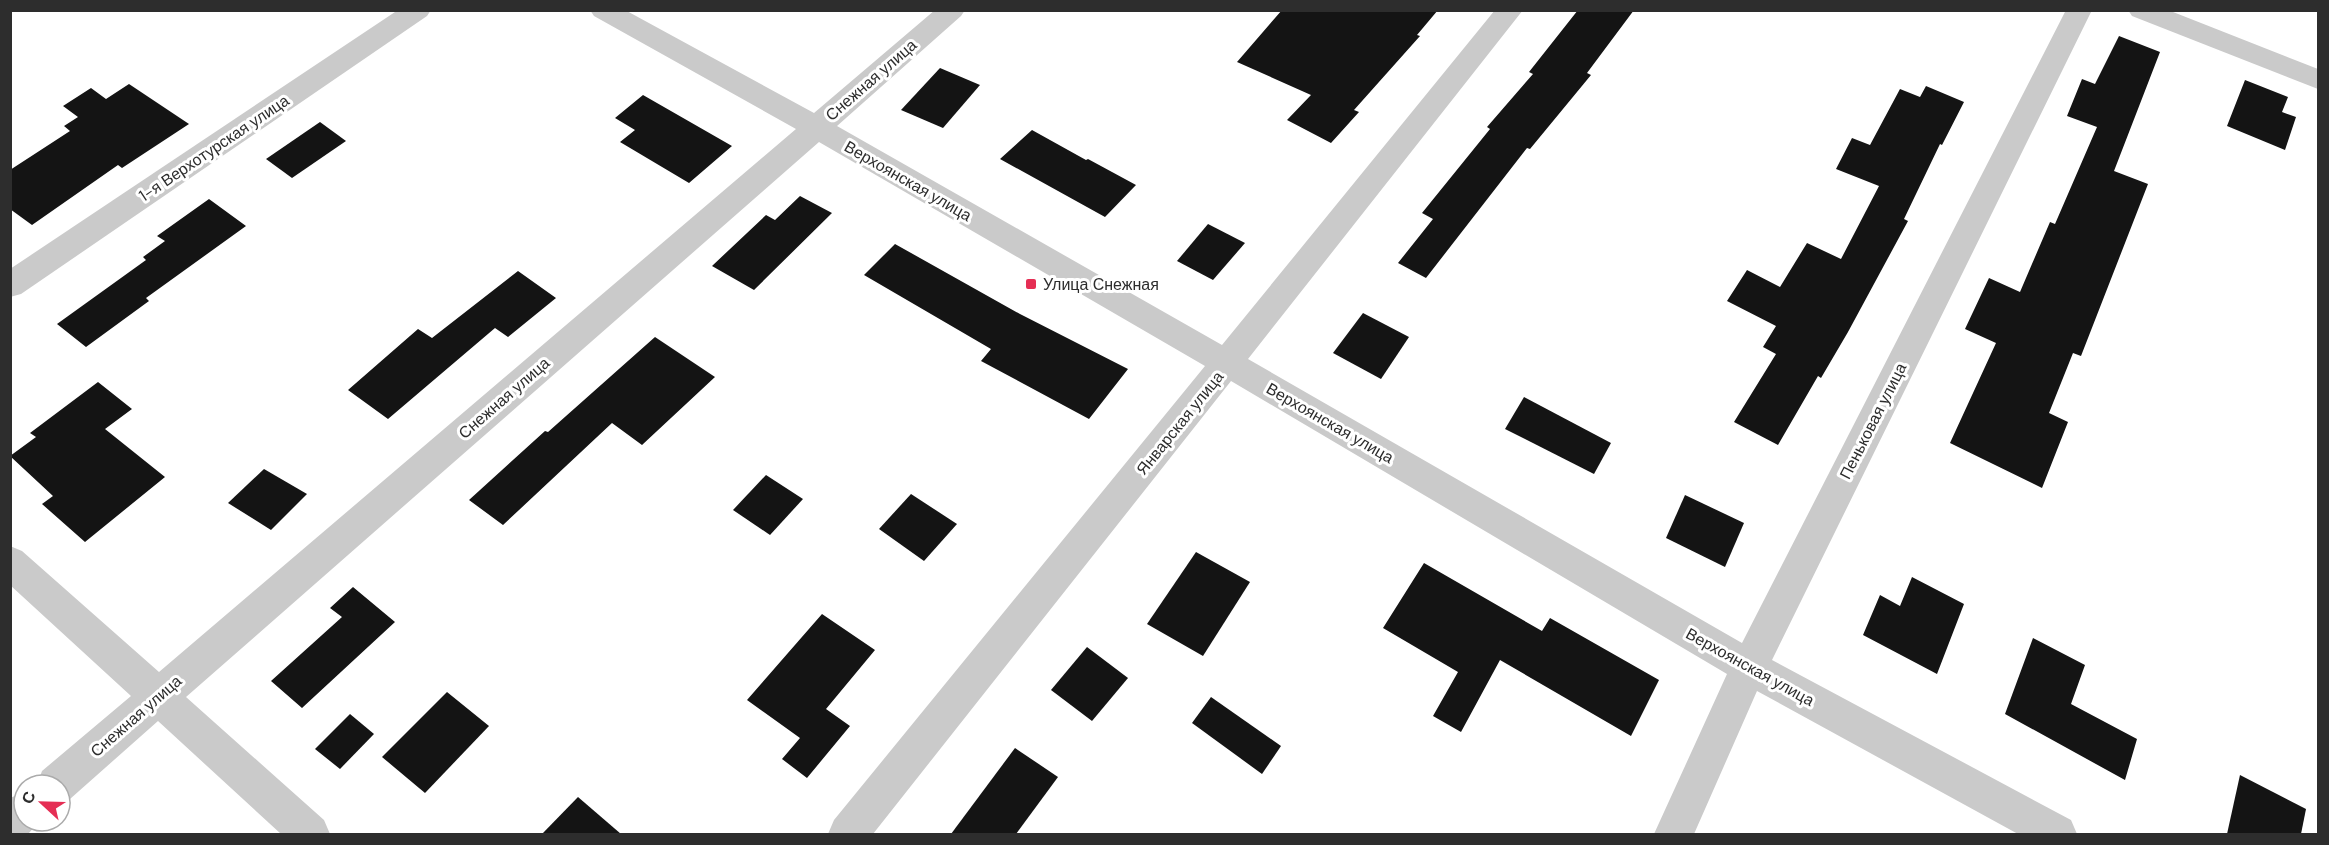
<svg xmlns="http://www.w3.org/2000/svg" width="2329" height="845" font-family="'DM Sans',sans-serif">
  <rect width="100%" height="100%" fill="#fff"/>
  <g fill="#141414">
    <polygon points="1282,10 1438,10 1417,35 1420,36 1354,110 1359,112 1331,143 1287,120 1311,95 1237,62"/>
    <polygon points="1578,10 1634,10 1587,73 1591,75 1530,149 1527,148 1426,278 1398,263 1433,219 1422,213 1490,129 1487,127 1533,74 1529,72"/>
    <polygon points="2119,36 2160,52 2114,171 2148,184 2081,356 2073,353 2049,413 2068,422 2042,488 1950,443 1996,343 1965,329 1989,278 2020,292 2050,222 2055,224 2097,127 2067,116 2082,79 2095,84"/>
    <polygon points="940,68 980,85 943,128 901,110"/>
    <polygon points="2245,80 2288,97 2282,112 2296,117 2285,150 2227,126"/>
    <polygon points="129,84 189,124 122,168 118,165 32,225 10,209 10,170 70,131 64,126 78,117 63,106 91,88 106,99"/>
    <polygon points="1926,86 1964,102 1942,145 1940,144 1904,219 1908,221 1848,332 1821,378 1818,376 1778,445 1734,422 1776,354 1763,347 1776,326 1727,301 1747,270 1780,287 1807,243 1841,259 1879,186 1836,169 1852,138 1870,145 1900,89 1920,97"/>
    <polygon points="643,95 732,146 689,183 620,142 635,130 615,118"/>
    <polygon points="320,122 346,141 292,178 266,159"/>
    <polygon points="1032,130 1086,160 1088,159 1136,185 1105,217 1000,159"/>
    <polygon points="800,196 832,213 754,290 712,266 766,215 775,220"/>
    <polygon points="209,199 246,226 146,298 149,301 86,347 57,324 146,260 143,257 165,241 157,236"/>
    <polygon points="1208,224 1245,243 1213,280 1177,261"/>
    <polygon points="895,244 1020,314 1128,369 1089,419 981,361 991,349 864,275"/>
    <polygon points="518,271 556,298 508,337 495,328 388,419 348,390 418,329 432,338"/>
    <polygon points="1363,313 1409,337 1381,379 1333,353"/>
    <polygon points="655,337 715,377 642,445 612,423 503,525 469,500 545,431 548,432"/>
    <polygon points="98,382 132,409 105,429 165,477 85,542 42,504 53,496 10,456 36,437 30,433"/>
    <polygon points="1524,397 1611,443 1594,474 1505,429"/>
    <polygon points="264,469 307,494 271,530 228,503"/>
    <polygon points="766,475 803,499 770,535 733,510"/>
    <polygon points="911,494 957,524 924,561 879,529"/>
    <polygon points="1685,495 1744,523 1725,567 1666,538"/>
    <polygon points="1196,552 1250,582 1203,656 1147,624"/>
    <polygon points="1424,563 1542,631 1550,618 1659,680 1631,736 1500,660 1461,732 1433,716 1458,672 1383,628"/>
    <polygon points="1912,577 1964,604 1937,674 1863,635 1880,595 1900,606"/>
    <polygon points="353,587 395,622 302,708 271,681 342,617 330,608"/>
    <polygon points="822,614 875,650 826,709 850,726 807,778 782,759 800,738 747,700"/>
    <polygon points="2033,638 2085,665 2071,704 2137,739 2125,780 2005,714"/>
    <polygon points="1087,647 1128,678 1092,721 1051,690"/>
    <polygon points="447,692 489,726 425,793 382,757"/>
    <polygon points="1211,697 1281,746 1262,774 1192,723"/>
    <polygon points="350,714 374,734 340,769 315,749"/>
    <polygon points="1015,748 1058,777 1016,834 951,834"/>
    <polygon points="2240,775 2306,809 2301,834 2227,834"/>
    <polygon points="578,797 621,834 542,834"/>
  </g>
  <g fill="none" stroke-linecap="round" stroke-linejoin="round">
    <g fill="#cacaca" fill-rule="evenodd">
      <polygon points="398,10 431,10 427,16 21,294 10,297 10,269"/>
      <polygon points="590,10 625,10 814,113 935,10 965,10 961,16 837,126 1222,345 1495,10 1523,10 1248,359 1742,643 2066,10 2092,10 1772,660 2071,820 2077,834 2018,834 1757,691 1694,834 1654,834 1727,674 1231,381 873,834 828,834 834,820 1205,366 819,142 186,697 324,820 330,834 281,834 158,721 70,799 60,803 60,785 37,785 42,771 131,696 10,585 10,546 22,551 159,672 796,129 594,16"/>
      <polygon points="2128,10 2168,10 2318,69 2318,89 2132,16"/>
      <polygon points="24,792 24,821 40,821 28,834 10,834 10,798"/>
    </g>
  </g>
  <rect fill="#e52e54" stroke="#fff" stroke-width="2" x="1025" y="278" width="12" height="12" rx="3"/>
  <g text-anchor="middle" dominant-baseline="central" stroke-width="6" stroke-linejoin="round" paint-order="stroke">
    <g font-size="16" fill="#2d2d2d" stroke="#fff">
      <text transform="translate(871 80) rotate(-41)">Снежная улица</text>
      <text transform="translate(214 148) rotate(-34)">1-я Верхотурская улица</text>
      <text transform="translate(908 181) rotate(30)">Верхоянская улица</text>
      <text transform="translate(504 398) rotate(-41)">Снежная улица</text>
      <text transform="translate(1873 421) rotate(-63)">Пеньковая улица</text>
      <text transform="translate(1180 423) rotate(-51)">Январская улица</text>
      <text transform="translate(1330 423) rotate(30)">Верхоянская улица</text>
      <text transform="translate(1750 667) rotate(29)">Верхоянская улица</text>
      <text transform="translate(136 716) rotate(-41)">Снежная улица</text>
    </g>
    <g font-size="16" fill="#2d2d2d" stroke="#fff" text-anchor="start">
      <text x="1043" y="284">Улица Снежная</text>
    </g>
  </g>
  <rect width="2329" height="845" fill="none" stroke="#2d2d2d" stroke-width="24"/>
  <g transform="translate(42 803) rotate(292)"><circle r="28" fill="#ffffff" stroke="#ababab" stroke-width="1.5"/>
  <path d="M0-4.5L10 22L0 15L-10 22Z" fill="#e52e54"/>
  <text y="-9" font-size="16" font-weight="bold" text-anchor="middle" fill="#2d2d2d">С</text>
  </g>
</svg>
